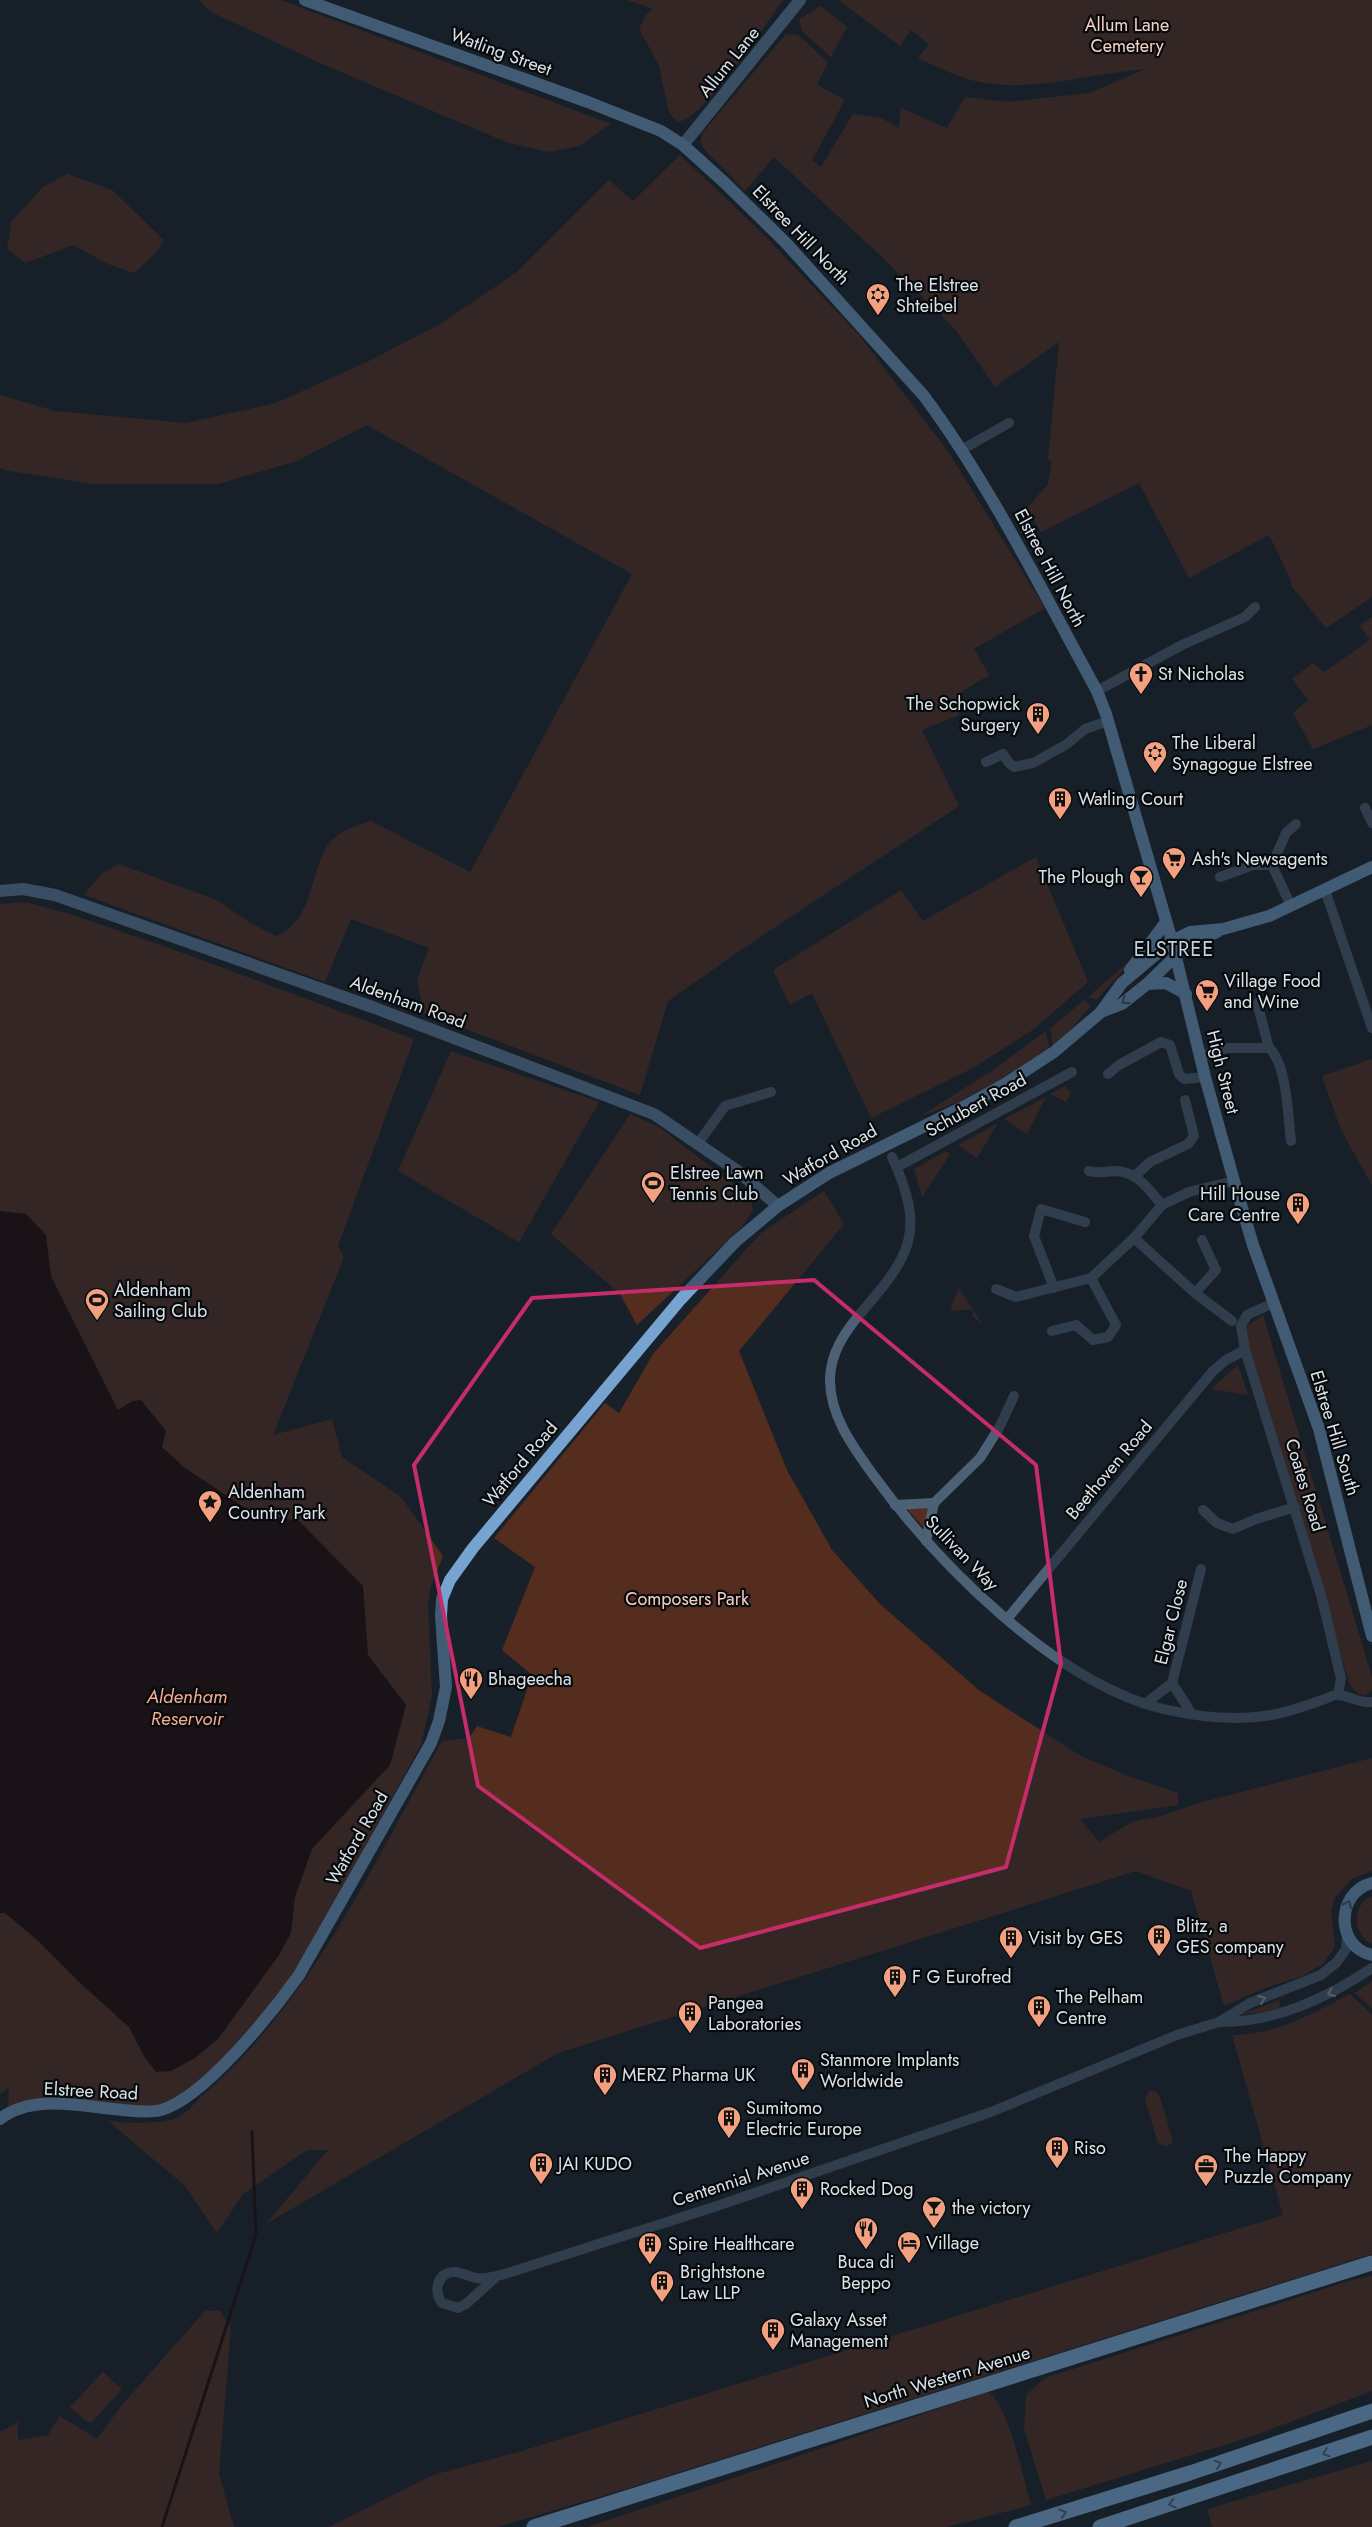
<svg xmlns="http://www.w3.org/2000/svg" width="1372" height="2527" font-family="Jost,sans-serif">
  <rect width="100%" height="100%" fill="#182029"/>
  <g fill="#542d1e">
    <polygon points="199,0 281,0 611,124 579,146 548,152 506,142 320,63 211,12"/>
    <path d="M 627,0 L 783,0 C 764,26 706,117 678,122 L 669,113 L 659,65 L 639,29 L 646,15 L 653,9 Z"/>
    <path d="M 838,0 L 1372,0 L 1372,597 L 1326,628 L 1292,587 L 1290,578 L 1269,535 L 1189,578 L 1139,483 L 1041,532 L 1027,508 L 1048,484 L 1052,462 L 1048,459 L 1059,342 L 995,387 L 956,330 L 881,256 L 774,157 L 745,191 L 703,148 L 701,141 L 703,132 L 786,34 L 798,35 L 828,62 L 817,85 L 845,100 L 812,160 L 821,167 L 853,114 L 881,118 L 899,128 L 901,108 L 947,128 L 965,97 L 1008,102 L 1089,93 L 1146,69 C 1091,73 1031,94 975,81 C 955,76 937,67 918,58 L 929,44 L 911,30 L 900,46 Z"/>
    <polygon points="821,6 847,27 831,57 802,31 799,19"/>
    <path d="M 680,155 L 761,232 L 859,335 L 949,453 L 1045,608 L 974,649 L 989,675 L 963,691 L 959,715 L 922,730 L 959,806 L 757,939 L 668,1001 L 640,1095 L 424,1013 L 417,980 L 429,948 L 351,919 L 325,982 L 84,895 L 101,874 L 119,864 L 219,901 L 250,923 L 276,936 C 311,923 310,877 326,848 C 333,834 356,825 371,821 L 470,872 L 632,574 L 367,425 L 297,461 L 218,484 L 93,484 L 4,470 L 0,468 L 0,395 L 55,411 L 186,423 L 276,403 L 369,361 L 440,324 L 517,272 L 609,180 L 633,201 Z"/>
    <polygon points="67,174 112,190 164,240 156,253 134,273 108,264 73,245 26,263 7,249 11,222 43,187"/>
    <polygon points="1372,617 1372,725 1313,749 1293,713 1308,700 1292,679 1313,663 1324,672 1370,640 1360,626"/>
    <polygon points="1036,857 1088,982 1034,1029 973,1068 871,1118 812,993 790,1005 773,970 901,890 923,921"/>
    <polygon points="25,902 66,913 164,946 414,1039 338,1246 344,1257 273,1435 332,1419 342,1457 401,1497 443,1556 431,1587 428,1602 432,1696 421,1745 311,1945 274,2002 219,2062 184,2094 154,2107 39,2100 8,2106 9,2087 0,2095 0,904"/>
    <polygon points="1134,957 1135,958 1096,1000 1088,997"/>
    <polygon points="1084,1000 1091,1006 1065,1036 1053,1045 1050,1029"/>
    <path d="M 1046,1031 L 1049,1048 C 1009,1075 968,1101 921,1116 L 993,1070 Z"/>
    <polygon points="451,1051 599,1102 519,1242 398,1171"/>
    <polygon points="1372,1059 1372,1185 1341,1130 1322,1076"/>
    <polygon points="1065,1086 1071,1093 1066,1102 1050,1094"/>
    <polygon points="1046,1097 1027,1134 1004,1119"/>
    <polygon points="630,1114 660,1128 750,1197 753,1210 741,1228 637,1325 620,1294 551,1234"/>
    <polygon points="998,1123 977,1158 958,1145"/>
    <polygon points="946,1151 950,1154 922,1197 914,1169"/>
    <path d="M 824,1191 L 844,1224 L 739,1351 L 787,1470 L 832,1550 L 880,1604 L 980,1691 L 1081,1756 L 1128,1776 L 1178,1793 L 1178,1805 L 1080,1819 L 1099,1842 L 1132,1822 L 1161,1816 L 1199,1803 L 1372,1758 L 1372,1871 L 1353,1878 L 1335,1897 L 1331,1911 L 1335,1947 L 1323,1964 L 1300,1977 L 1265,1988 L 1224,2006 L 1191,1891 L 1136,1871 L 558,2053 L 266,2224 L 328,2150 L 307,2150 L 243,2194 L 217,2233 L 184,2185 L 107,2120 C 124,2124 156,2124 174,2119 C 184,2117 195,2102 203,2095 C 312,2001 373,1864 442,1741 L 469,1738 L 477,1726 L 511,1737 L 532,1675 L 502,1650 L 535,1567 L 494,1538 L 605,1403 L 619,1413 L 653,1354 L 761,1233 Z"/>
    <polygon points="959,1288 982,1324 973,1317 972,1309 952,1311 951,1307"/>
    <polygon points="1263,1315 1372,1677 1372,1690 1365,1695 1358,1694 1350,1685 1247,1340 1246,1327"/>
    <polygon points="1238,1365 1248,1395 1211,1389"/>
    <polygon points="928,1508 924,1528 907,1509"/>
    <path d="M 1372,1896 L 1372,1944 C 1352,1934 1351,1905 1372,1896 Z"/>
    <polygon points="1372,1981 1372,2009 1355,1993"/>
    <path d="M 1350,1994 L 1372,2015 L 1372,2254 L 626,2489 L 497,2527 L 329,2527 L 433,2475 L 515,2453 L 1283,2215 L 1232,2035 C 1279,2034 1309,2015 1350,1994 Z"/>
    <polygon points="1279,2000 1280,2007 1265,2012 1239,2015"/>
    <polygon points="1149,2091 1155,2091 1160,2097 1173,2142 1166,2147 1158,2143 1145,2100"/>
    <polygon points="1372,2276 1372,2391 1253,2436 1046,2500 1024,2429 1026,2395 1045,2378 1352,2280"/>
    <polygon points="205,2311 220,2311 231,2328 219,2474 234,2527 0,2527 0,2432 18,2422 18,2440 48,2435 60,2416 97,2439 122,2405"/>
    <polygon points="103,2372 122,2389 91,2423 86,2421 70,2407"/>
    <path d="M 988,2392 C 1009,2405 1023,2479 1031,2505 L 947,2527 L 588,2527 Z"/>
    <polygon points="1372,2461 1372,2527 1212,2527 1207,2509"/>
  </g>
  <polygon fill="#1b0100" points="0,1211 26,1214 46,1235 51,1276 118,1410 133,1401 141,1400 166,1431 162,1447 185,1468 254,1514 299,1521 363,1586 368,1655 406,1705 390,1765 312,1849 295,1897 291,1933 279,1955 218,2039 195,2058 171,2071 156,2072 144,2056 129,2027 80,1983 36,1939 5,1913 0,1913"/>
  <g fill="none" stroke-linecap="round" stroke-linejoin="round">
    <polyline stroke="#1b0100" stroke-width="3" points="162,2527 256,2234 252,2132"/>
    <g stroke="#4c6176" stroke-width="10">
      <polyline points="961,450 1009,423"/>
      <polyline points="1097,691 1182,645 1245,617 1255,607"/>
      <polyline points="986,762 1003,754 1009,763 1014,767 1033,763 1067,744 1085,729 1108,721"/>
      <polyline points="1365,808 1372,823"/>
      <polyline points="1220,877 1253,865 1272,865"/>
      <polyline points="1325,890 1372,1028"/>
      <polyline points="1291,906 1272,865 1286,833 1296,824"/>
      <polyline points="1257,1003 1269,1048"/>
      <path d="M 1200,1056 L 1227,1048 L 1269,1048 C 1287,1063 1288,1117 1291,1141"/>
      <polyline points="1108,1074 1119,1065 1161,1042 1170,1045 1179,1074 1184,1079 1205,1077"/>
      <polyline points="699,1142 725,1106 771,1092"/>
      <path d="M 892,1157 C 927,1233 910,1256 860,1314 C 844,1333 831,1353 830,1378 C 829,1415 853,1447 874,1476 C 938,1564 1055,1682 1163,1709 C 1198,1717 1236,1721 1271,1715 C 1288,1712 1306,1706 1322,1700 C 1326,1699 1331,1696 1335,1695 C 1348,1694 1359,1704 1372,1702"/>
      <polyline points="897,1167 1072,1072"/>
      <path d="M 1089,1171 C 1099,1174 1106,1171 1116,1171 C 1138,1172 1149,1190 1162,1205"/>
      <polyline points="1136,1175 1150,1162 1188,1144 1194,1136 1185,1100"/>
      <polyline points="1134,1238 1195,1293 1232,1321"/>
      <polyline points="1054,1288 1034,1236 1041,1209 1085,1222"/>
      <polyline points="996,1289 1016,1297 1091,1278 1134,1238 1162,1205 1189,1192 1234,1181"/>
      <polyline points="1195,1293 1216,1270 1202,1240"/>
      <polyline points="1273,1303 1247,1315 1241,1326 1245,1350 1321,1595 1341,1678 1338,1695"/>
      <polyline points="1052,1331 1076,1325 1093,1340 1108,1337 1116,1325 1091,1278"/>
      <polyline points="895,1505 934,1503"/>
      <polyline points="1203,1510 1217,1523 1233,1529 1256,1519 1295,1507"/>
      <polyline points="926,1541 934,1503 980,1458 999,1428 1014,1396"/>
      <polyline points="1007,1619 1213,1371 1226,1360 1245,1350"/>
      <polyline points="1172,1683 1192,1714"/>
      <polyline points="1145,1704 1172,1683 1201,1569"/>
      <path d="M 1219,2022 C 1273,2023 1328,1998 1372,1968"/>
      <path d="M 496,2277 L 466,2304 L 458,2308 L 442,2303 C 434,2292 436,2274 453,2272 C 461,2271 468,2277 476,2278 C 487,2279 498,2276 508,2273 L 717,2206 L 991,2112 L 1177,2035 L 1219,2022 L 1250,2003 L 1321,1975 L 1337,1962 L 1346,1949 L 1347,1935"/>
    </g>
    <g stroke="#6486a8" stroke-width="12">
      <polyline points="683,145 800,0"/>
      <polyline points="0,891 23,889 55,895 375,1008 654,1114 739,1172 778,1206"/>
    </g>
    <g stroke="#76a3cf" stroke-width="12">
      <path d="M 305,0 L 588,102 L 661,131 L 683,145 L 725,183 L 786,243 L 924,396 C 992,488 1042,591 1097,691 L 1106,714 L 1172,941 L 1205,1077 L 1234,1181 L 1253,1245 L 1319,1429 L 1372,1636"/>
      <polyline points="1130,970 1166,922"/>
      <polyline points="1147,984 1166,983 1186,994"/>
      <polyline points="1101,1012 1122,1004 1147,984 1187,945 1217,932"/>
      <path d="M 1372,1883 C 1336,1892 1335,1947 1372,1955"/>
      <path d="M 0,2119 C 33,2093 84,2107 123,2110 C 135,2111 149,2113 161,2110 C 204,2098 272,2013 299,1975 L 431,1743 L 439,1721 L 446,1687 L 441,1616 L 442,1599 L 450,1580 L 473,1548 L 681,1299 L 735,1242 L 778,1206 L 829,1173 L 967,1105 L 1005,1084 L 1054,1052 L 1100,1013 L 1122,983 L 1172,941 L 1190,932 L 1223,929 L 1269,916 L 1372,867"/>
    </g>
    <g stroke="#87bdf2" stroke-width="15">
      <polyline points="534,2527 1372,2263"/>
      <polyline points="1016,2527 1190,2473 1372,2411"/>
      <polyline points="1100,2527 1372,2437"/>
    </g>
  </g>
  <defs><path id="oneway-chevron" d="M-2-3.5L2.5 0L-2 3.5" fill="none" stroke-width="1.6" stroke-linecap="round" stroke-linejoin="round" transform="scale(1.25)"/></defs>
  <g stroke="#3e566e">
    <use href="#oneway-chevron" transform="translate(1125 1001) rotate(145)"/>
    <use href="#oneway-chevron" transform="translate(1348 1904) rotate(-65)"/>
  </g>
  <g stroke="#9ba8b4">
    <use href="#oneway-chevron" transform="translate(1331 1993) rotate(156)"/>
    <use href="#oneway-chevron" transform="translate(1262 1999) rotate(-20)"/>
  </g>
  <g stroke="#4d6c8b">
    <use href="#oneway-chevron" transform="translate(1326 2453) rotate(161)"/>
    <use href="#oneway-chevron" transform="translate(1218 2464) rotate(-18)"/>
    <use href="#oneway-chevron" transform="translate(1172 2504) rotate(163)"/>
    <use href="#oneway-chevron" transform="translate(1063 2513) rotate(-17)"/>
  </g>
  <path d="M0 0H1372V2527H0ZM 814,1280 L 1036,1465 L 1061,1664 L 1006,1867 L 700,1948 L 478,1786 L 414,1465 L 532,1298 Z" fill="#182029" fill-opacity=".55" fill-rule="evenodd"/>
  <path fill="none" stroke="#c52c69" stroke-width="4" stroke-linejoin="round" d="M 814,1280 L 1036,1465 L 1061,1664 L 1006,1867 L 700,1948 L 478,1786 L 414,1465 L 532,1298 Z"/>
  <defs>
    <g id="synagogue-pin" transform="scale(1.25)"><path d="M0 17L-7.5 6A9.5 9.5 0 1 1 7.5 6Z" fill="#f2a080" stroke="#060a0d"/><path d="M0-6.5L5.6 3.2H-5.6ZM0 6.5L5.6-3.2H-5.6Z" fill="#111"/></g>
    <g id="church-pin" transform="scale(1.25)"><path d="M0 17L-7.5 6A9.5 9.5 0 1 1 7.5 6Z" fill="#f2a080" stroke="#060a0d"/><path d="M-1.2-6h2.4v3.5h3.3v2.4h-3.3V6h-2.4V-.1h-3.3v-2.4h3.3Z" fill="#111"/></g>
    <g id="building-pin" transform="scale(1.25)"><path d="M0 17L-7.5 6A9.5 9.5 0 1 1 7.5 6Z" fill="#f2a080" stroke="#060a0d"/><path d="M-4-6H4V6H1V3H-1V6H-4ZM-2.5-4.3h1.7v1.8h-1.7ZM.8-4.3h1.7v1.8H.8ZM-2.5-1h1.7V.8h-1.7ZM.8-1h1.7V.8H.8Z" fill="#111"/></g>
    <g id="supermarket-pin" transform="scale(1.25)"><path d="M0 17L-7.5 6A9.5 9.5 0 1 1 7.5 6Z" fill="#f2a080" stroke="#060a0d"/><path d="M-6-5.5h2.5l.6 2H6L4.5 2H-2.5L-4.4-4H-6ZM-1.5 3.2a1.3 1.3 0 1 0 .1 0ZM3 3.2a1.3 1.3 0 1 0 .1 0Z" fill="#111"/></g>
    <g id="bar-pin" transform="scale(1.25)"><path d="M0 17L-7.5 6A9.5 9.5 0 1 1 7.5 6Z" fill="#f2a080" stroke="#060a0d"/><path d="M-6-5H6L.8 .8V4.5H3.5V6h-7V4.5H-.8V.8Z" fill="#111"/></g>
    <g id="stadium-pin" transform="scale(1.25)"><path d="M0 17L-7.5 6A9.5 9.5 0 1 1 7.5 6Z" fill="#f2a080" stroke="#060a0d"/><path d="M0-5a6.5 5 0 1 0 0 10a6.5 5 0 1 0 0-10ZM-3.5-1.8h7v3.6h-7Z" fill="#111"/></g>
    <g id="sight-pin" transform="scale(1.25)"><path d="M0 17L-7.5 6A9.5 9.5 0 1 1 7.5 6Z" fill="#f2a080" stroke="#060a0d"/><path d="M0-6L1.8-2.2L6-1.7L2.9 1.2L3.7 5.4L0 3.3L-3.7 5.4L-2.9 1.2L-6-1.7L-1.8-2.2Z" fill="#111"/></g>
    <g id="restaurant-pin" transform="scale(1.25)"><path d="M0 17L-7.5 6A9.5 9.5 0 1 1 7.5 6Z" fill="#f2a080" stroke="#060a0d"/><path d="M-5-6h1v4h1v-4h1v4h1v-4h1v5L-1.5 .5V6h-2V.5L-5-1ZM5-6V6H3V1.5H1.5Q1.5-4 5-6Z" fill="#111"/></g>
    <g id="office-pin" transform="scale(1.25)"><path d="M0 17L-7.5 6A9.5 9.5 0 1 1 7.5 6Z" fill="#f2a080" stroke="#060a0d"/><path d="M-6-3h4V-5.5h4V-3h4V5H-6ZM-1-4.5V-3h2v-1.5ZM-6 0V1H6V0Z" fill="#111"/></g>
    <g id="hotel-pin" transform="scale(1.25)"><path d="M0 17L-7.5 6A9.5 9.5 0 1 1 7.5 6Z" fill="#f2a080" stroke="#060a0d"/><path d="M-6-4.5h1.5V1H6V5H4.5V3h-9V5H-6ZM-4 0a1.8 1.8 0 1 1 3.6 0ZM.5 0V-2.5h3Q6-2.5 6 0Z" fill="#111"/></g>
  </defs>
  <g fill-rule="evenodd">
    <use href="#synagogue-pin" x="878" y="295"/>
    <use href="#church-pin" x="1141" y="674"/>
    <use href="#building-pin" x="1038" y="714"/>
    <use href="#synagogue-pin" x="1155" y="753"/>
    <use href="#building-pin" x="1060" y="799"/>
    <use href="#supermarket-pin" x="1174" y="859"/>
    <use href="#bar-pin" x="1141" y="877"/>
    <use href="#supermarket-pin" x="1207" y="991"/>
    <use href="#stadium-pin" x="653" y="1183"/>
    <use href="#building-pin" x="1298" y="1204"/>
    <use href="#stadium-pin" x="97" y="1300"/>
    <use href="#sight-pin" x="210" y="1502"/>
    <use href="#restaurant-pin" x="471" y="1679"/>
    <use href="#building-pin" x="1159" y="1936"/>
    <use href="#building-pin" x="1011" y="1938"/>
    <use href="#building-pin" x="895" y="1977"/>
    <use href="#building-pin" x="1039" y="2007"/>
    <use href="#building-pin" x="690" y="2013"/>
    <use href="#building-pin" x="803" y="2070"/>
    <use href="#building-pin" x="605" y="2075"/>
    <use href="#building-pin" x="729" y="2118"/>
    <use href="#building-pin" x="1057" y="2148"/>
    <use href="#building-pin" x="541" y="2164"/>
    <use href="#office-pin" x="1206" y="2166"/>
    <use href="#building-pin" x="802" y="2189"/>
    <use href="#bar-pin" x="934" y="2208"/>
    <use href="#restaurant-pin" x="866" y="2229"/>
    <use href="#hotel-pin" x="909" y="2243"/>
    <use href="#building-pin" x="650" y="2244"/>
    <use href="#building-pin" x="662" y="2282"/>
    <use href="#building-pin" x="773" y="2330"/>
  </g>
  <g text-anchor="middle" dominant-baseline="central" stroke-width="4.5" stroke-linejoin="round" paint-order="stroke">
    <g font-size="18" fill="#f9d0c1" stroke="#060a0d">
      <text x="1127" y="25">Allum Lane<tspan x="1127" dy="21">Cemetery</tspan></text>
      <text x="687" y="1599">Composers Park</text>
    </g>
    <g font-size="18" fill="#dce2e7" stroke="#060a0d">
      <text transform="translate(501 52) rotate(20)">Watling Street</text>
      <text transform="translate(729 62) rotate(-51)">Allum Lane</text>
      <text transform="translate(801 235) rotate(46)">Elstree Hill North</text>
      <text transform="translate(1050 568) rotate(62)">Elstree Hill North</text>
      <text transform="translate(408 1002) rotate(20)">Aldenham Road</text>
      <text transform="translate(1223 1072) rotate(76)">High Street</text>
      <text transform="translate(976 1105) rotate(-29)">Schubert Road</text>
      <text transform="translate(830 1155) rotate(-30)">Watford Road</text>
      <text transform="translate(1335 1433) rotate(73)">Elstree Hill South</text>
      <text transform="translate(520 1464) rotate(-50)">Watford Road</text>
      <text transform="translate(1109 1470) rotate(-50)">Beethoven Road</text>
      <text transform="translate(1305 1485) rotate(73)">Coates Road</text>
      <text transform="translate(962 1553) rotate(46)">Sullivan Way</text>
      <text transform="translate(1171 1622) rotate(-76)">Elgar Close</text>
      <text transform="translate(357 1838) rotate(-60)">Watford Road</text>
      <text transform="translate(91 2091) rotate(3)">Elstree Road</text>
      <text transform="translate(741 2179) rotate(-18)">Centennial Avenue</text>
      <text transform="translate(947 2377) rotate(-17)">North Western Avenue</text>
    </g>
    <g font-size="18" fill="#dce2e7" stroke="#060a0d" text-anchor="start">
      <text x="896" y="285">The Elstree<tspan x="896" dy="21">Shteibel</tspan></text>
      <text x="1158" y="674">St Nicholas</text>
      <text x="1020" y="704" text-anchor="end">The Schopwick<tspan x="1020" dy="21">Surgery</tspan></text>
      <text x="1172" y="743">The Liberal<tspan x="1172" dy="21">Synagogue Elstree</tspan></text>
      <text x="1078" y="799">Watling Court</text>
      <text x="1192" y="859">Ash's Newsagents</text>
      <text x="1124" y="877" text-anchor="end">The Plough</text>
      <text x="1224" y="981">Village Food<tspan x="1224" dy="21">and Wine</tspan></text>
      <text x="670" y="1173">Elstree Lawn<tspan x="670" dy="21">Tennis Club</tspan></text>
      <text x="1280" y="1194" text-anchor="end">Hill House<tspan x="1280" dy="21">Care Centre</tspan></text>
      <text x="114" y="1290">Aldenham<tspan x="114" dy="21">Sailing Club</tspan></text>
      <text x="228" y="1492">Aldenham<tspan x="228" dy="21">Country Park</tspan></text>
      <text x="488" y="1679">Bhageecha</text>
      <text x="1176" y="1926">Blitz, a<tspan x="1176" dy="21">GES company</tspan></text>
      <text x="1028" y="1938">Visit by GES</text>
      <text x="912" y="1977">F G Eurofred</text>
      <text x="1056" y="1997">The Pelham<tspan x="1056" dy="21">Centre</tspan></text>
      <text x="708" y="2003">Pangea<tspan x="708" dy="21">Laboratories</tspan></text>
      <text x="820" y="2060">Stanmore Implants<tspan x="820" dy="21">Worldwide</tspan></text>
      <text x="622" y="2075">MERZ Pharma UK</text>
      <text x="746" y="2108">Sumitomo<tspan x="746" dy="21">Electric Europe</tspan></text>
      <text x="1074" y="2148">Riso</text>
      <text x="1224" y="2156">The Happy<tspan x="1224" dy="21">Puzzle Company</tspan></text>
      <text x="558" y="2164">JAI KUDO</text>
      <text x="820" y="2189">Rocked Dog</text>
      <text x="952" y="2208">the victory</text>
      <text x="926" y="2243">Village</text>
      <text x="668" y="2244">Spire Healthcare</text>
      <text x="866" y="2262" text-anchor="middle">Buca di<tspan x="866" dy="21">Beppo</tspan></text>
      <text x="680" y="2272">Brightstone<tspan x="680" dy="21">Law LLP</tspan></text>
      <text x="790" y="2320">Galaxy Asset<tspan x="790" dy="21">Management</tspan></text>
    </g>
    <g font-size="19" font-style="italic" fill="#f7aa8c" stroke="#060a0d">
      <text x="187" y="1696">Aldenham<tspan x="187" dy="22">Reservoir</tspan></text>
    </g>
    <g font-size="20" letter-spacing="1" fill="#c7d2dd" stroke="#060a0d">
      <text x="1174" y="949">ELSTREE</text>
    </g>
  </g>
</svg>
